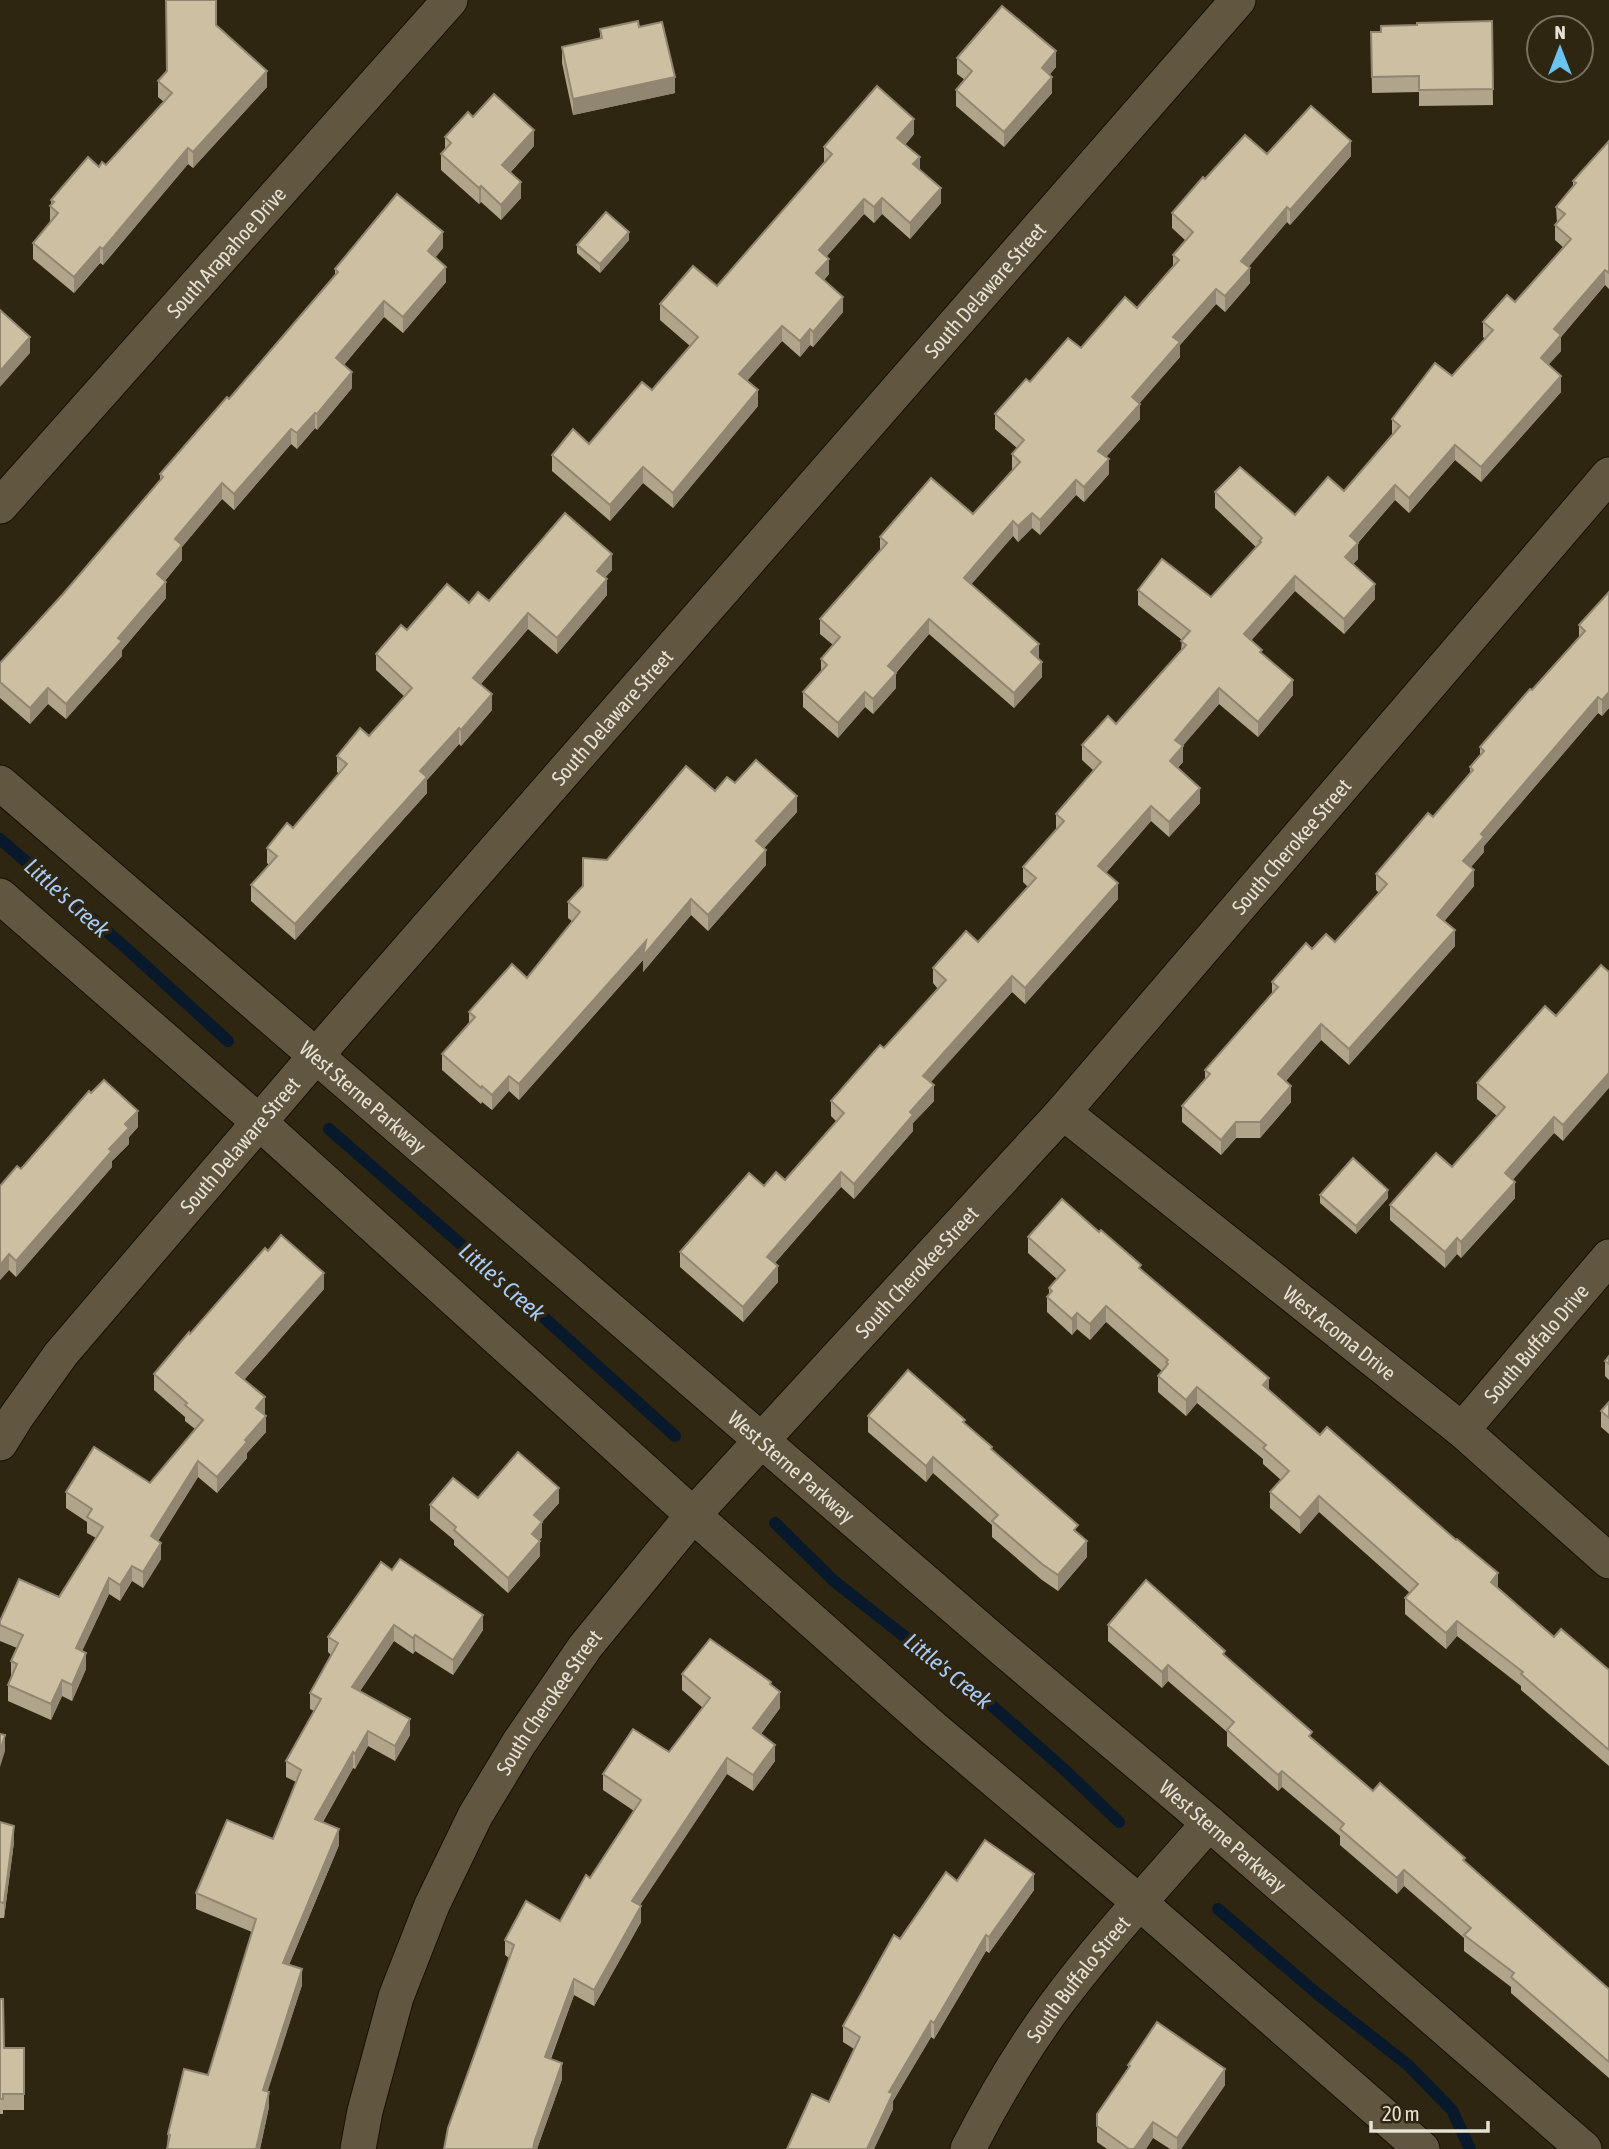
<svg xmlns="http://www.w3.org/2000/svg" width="1609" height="2149" font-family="'Asap Condensed',sans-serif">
  <rect width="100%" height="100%" fill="#2f2611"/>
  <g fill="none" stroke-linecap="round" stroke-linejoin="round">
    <g stroke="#09192c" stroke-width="12">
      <polyline points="0,839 126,948 228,1041"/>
      <polyline points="329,1129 519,1295 675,1436"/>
      <polyline points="775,1523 834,1581 989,1703 1067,1772 1119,1822"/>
      <polyline points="1218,1909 1320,1996 1408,2065 1452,2110 1470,2149"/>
    </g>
    <g stroke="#170f00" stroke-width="37">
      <g id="minor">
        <path id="s1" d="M 0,506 L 450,0"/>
        <path id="s2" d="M 0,783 L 1003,1649 L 1209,1823 L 1584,2149"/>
        <polyline points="0,896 259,1122 693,1515 933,1728 1140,1903 1422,2149"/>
        <path id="s3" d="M 1063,1112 L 1462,1430 L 1609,1561"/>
        <path id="s4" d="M 1462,1430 L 1609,1257"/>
        <path id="s5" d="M 0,1443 L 16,1417 L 61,1354 L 320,1051 L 1238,0"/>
        <path id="s6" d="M 358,2149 L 365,2111 L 396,1997 L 432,1905 L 475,1816 L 519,1743 L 585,1647 L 693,1515 L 1063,1112 L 1609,475"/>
        <path id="s7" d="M 968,2149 C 993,2100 1021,2052 1054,2007 C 1102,1942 1157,1883 1209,1823"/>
      </g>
    </g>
    <use href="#minor" stroke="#615741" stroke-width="35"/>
  </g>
  <g fill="#b0a48a">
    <polygon points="1492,21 1493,105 1419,106 1419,92 1372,93 1371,32 1381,32 1417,25"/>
    <polygon points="216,25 267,87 193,168 188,164 103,265 100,263 74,293 33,259 33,243 50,222 50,206 51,205 51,200 99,167 106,165 164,102 158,97 158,81"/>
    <polygon points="639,27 675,93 573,115 562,63 562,47 600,39 600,29"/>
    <polygon points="957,58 1056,67 1049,75 1052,93 1004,147 956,106 956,90 965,80 957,74"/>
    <polygon points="473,117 534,146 510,173 521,198 501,220 481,202 479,204 441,170 441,154 445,149 445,137"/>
    <polygon points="914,134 905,145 941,203 910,239 882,214 874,223 864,214 826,257 829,274 824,280 843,312 813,347 810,345 800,357 782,341 747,381 758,406 673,508 643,483 610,521 552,471 552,455 589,444 652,390 690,346 660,320 660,304 717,286 824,163 824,147"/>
    <polygon points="1609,141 1609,289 1605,285 1561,337 1561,351 1548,365 1561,392 1481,482 1455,460 1409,513 1395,500 1358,543 1358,559 1353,564 1375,599 1344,634 1295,591 1251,640 1293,695 1258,737 1219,704 1182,746 1183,762 1177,768 1200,803 1169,837 1151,821 1106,873 1118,899 1025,1004 1012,992 930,1082 934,1101 913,1123 913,1131 854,1199 841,1187 775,1263 778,1282 743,1322 680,1267 680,1252 764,1186 785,1180 837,1122 831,1116 831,1101 884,1048 938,989 933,983 933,968 978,942 1028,887 1023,882 1023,867 1056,829 1056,814 1094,771 1082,760 1082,745 1116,724 1181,650 1182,640 1138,605 1138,590 1211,597 1256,547 1215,508 1215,492 1295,515 1344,491 1392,435 1392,419 1452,376 1485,339 1483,337 1483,322 1515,302 1564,248 1555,240 1555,225 1557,223 1556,207 1573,187 1573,181"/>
    <polygon points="1267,154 1351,156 1290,225 1287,222 1248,267 1250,283 1225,312 1216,304 1180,345 1180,357 1139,403 1140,419 1106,457 1109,474 1084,502 1076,495 1040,535 1032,528 1018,542 1013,536 971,584 1039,659 1042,677 1014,708 929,634 896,673 896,688 873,714 865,707 838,738 803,707 803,692 821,671 821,659 833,645 820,634 820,619 880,551 880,537 973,514 1013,470 1012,469 1012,454 1017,448 995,429 995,414 1030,382 1081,348 1137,308 1173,266 1173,255 1186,241 1172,228 1172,213 1205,179"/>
    <polygon points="629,240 600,273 577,253 577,245"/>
    <polygon points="443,248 435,257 446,282 403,333 384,317 344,365 352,388 317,430 315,428 297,449 291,444 234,510 222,499 182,547 182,560 165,581 166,598 122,650 122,656 66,719 48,704 30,724 0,698 0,663 63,594 160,481 160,474 229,399 335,275 335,269"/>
    <polygon points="612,570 605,577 607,595 557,654 528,629 481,684 492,710 461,746 459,744 427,780 427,793 295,940 251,901 251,885 269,865 267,863 267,848 293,828 339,774 337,772 337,756 369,736 405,697 376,670 376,654 407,630 469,603 489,601"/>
    <polygon points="1609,592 1609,708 1602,716 1598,713 1484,846 1484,852 1471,867 1474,886 1444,921 1455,946 1349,1065 1321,1040 1286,1081 1291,1102 1260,1138 1236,1138 1221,1155 1182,1122 1182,1106 1205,1079 1205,1070 1272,994 1272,982 1312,949 1335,942 1379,893 1376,890 1376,874 1433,817 1470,774 1470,767 1480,755 1480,747 1579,637 1579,625"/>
    <polygon points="735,783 797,812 764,848 766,865 708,931 691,915 643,972 643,960 519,1100 509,1091 492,1110 482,1102 481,1104 442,1070 442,1054 469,1023 469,1012 527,978 573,922 568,918 568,902 607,860 715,791"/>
    <polygon points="1601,965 1563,1141 1554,1133 1512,1180 1515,1198 1461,1258 1457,1254 1445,1268 1390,1220 1390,1205 1452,1167 1497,1116 1477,1099 1477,1083 1556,1016"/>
    <polygon points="138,1127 129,1137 129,1144 112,1161 112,1167 16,1277 9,1270 0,1280 21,1169"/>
    <polygon points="1320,1195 1388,1198 1356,1234 1320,1203"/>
    <polygon points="1028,1237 1141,1269 1269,1391 1554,1637 1609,1670 1609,1766 1521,1690 1521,1686 1457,1636 1446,1649 1405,1614 1405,1598 1410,1593 1319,1512 1300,1534 1270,1508 1270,1492 1281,1480 1263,1464 1263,1459 1197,1403 1186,1416 1158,1392 1158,1376 1162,1371 1106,1322 1090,1340 1077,1329 1072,1335 1047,1312 1047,1297 1049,1294 1049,1288 1057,1279 1028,1253"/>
    <polygon points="324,1289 244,1380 265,1413 264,1414 266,1432 247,1453 247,1458 217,1493 198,1477 158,1541 161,1559 143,1588 132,1581 120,1601 109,1594 82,1651 86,1669 72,1701 62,1696 51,1720 8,1701 8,1685 11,1677 11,1661 17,1648 0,1641 0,1621 59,1597 96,1538 87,1533 87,1522 66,1508 66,1492 150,1483 195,1429 185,1421 185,1417 154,1390 154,1374 190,1334"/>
    <polygon points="1609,1356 1609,1380 1605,1376 1605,1361"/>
    <polygon points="1609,1402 1609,1434 1601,1427 1601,1411"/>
    <polygon points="868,1416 965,1423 1078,1533 1087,1557 1058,1591 1042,1580 992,1537 992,1525 933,1473 926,1482 868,1432"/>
    <polygon points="478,1498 559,1503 542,1522 542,1537 539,1540 540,1556 508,1593 454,1545 454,1540 430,1520 430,1505"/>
    <polygon points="381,1562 483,1630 453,1675 415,1651 413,1654 394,1641 360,1691 410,1735 395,1761 368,1746 355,1769 353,1768 323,1822 339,1845 289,1965 302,1985 267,2091 269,2107 260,2149 167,2149 168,2134 208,2075 252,1932 196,1909 196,1893 273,1839 296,1782 286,1777 286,1761 314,1711 310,1709 310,1693 331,1655 328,1652 328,1637"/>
    <polygon points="1108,1625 1225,1657 1312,1738 1373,1791 1465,1862 1609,1989 1609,2078 1511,1993 1511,1987 1464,1951 1464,1938 1404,1886 1397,1894 1340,1845 1340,1836 1282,1787 1278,1791 1227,1746 1227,1732 1168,1681 1162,1688 1108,1641"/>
    <polygon points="682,1674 771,1685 780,1708 761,1734 775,1761 753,1791 727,1774 640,1905 641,1922 594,2006 574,1995 551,2059 562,2079 537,2149 444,2149 509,1958 505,1955 505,1940 560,1921 590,1878 634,1811 603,1790 603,1774 669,1752 703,1708 682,1690"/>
    <polygon points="0,1822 14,1842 4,1918 0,1918"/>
    <polygon points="957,1881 1034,1890 989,1953 986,1951 934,2039 931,2037 893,2101 893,2109 874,2149 787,2149 829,2102 854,2049 843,2042 843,2026 900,1939"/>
    <polygon points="0,1999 4,2048 24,2048 24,2110 3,2110 3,2114 0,2114"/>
    <polygon points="1128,2065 1225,2085 1181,2149 1170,2149 1153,2138 1146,2149 1107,2149 1097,2142 1097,2114 1128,2069"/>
  </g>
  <g fill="#908671">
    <polygon points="1056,51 1056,67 1042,84 1042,68"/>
    <polygon points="267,71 267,87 193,168 193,152"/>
    <polygon points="675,77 675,93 573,115 573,99"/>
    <polygon points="1052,77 1052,93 1004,147 1004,132"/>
    <polygon points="914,119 914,134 897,154 897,138"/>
    <polygon points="534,130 534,146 502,181 502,165"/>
    <polygon points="1351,141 1351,156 1290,225 1290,210"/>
    <polygon points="188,148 188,164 103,265 103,249"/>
    <polygon points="920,157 920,173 913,164"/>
    <polygon points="521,182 521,198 501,220 501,205"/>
    <polygon points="481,186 481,202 479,204 479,188"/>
    <polygon points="941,188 941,203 910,239 910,223"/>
    <polygon points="882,198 882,214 874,223 874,207"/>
    <polygon points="864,199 864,214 819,265 819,250"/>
    <polygon points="1287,207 1287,222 1241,276 1241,261"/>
    <polygon points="443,232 443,248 428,267 428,251"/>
    <polygon points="629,232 629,240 600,273 600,264"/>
    <polygon points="100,247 100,263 74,293 74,277"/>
    <polygon points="829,259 829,274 816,289 816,273"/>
    <polygon points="446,267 446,282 403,333 403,317"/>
    <polygon points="1250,268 1250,283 1225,312 1225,296"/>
    <polygon points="1605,270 1605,285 1561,337 1561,351 1541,373 1541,358 1554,329"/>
    <polygon points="1216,289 1216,304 1180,345 1180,357 1132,412 1132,397 1173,337"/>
    <polygon points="843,297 843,312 813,347 813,332"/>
    <polygon points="384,301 384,317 336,374 336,358"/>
    <polygon points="782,326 782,341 739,390 739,374"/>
    <polygon points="810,329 810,345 800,357 800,341"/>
    <polygon points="30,337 30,353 0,387 0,371"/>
    <polygon points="352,372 352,388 317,430 317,414"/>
    <polygon points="1561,376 1561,392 1481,482 1481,467"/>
    <polygon points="758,390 758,406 673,508 673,493"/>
    <polygon points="1140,404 1140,419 1098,466 1098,451"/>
    <polygon points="315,413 315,428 297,449 297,433"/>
    <polygon points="291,429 291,444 234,510 234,494"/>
    <polygon points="1455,445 1455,460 1409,513 1409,498"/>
    <polygon points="1109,459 1109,474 1084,502 1084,487"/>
    <polygon points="643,467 643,483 610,521 610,505"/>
    <polygon points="1076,480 1076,495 1040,535 1040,520"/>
    <polygon points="222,483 222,499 182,547 182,560 157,590 157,574 175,539"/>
    <polygon points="1395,485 1395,500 1350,551 1350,536"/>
    <polygon points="1032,513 1032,528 1018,542 1018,526"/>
    <polygon points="1013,521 1013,536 964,593 964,578"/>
    <polygon points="1358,543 1358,559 1345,573 1345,557"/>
    <polygon points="612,554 612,570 597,587 597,571"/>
    <polygon points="1295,576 1295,591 1244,649 1244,634"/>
    <polygon points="607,579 607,595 557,654 557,638"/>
    <polygon points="166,582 166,598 122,650 122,656 66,719 66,704 118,638"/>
    <polygon points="1375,584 1375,599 1344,634 1344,619"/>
    <polygon points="528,613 528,629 473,693 473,678"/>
    <polygon points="929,619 929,634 888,681 888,666"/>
    <polygon points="1039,644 1039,659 1031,652"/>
    <polygon points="1042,662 1042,677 1014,708 1014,693"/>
    <polygon points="896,673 896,688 873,714 873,699"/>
    <polygon points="1293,680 1293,695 1258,737 1258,722"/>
    <polygon points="48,688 48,704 30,724 30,708"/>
    <polygon points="1219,688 1219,704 1175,755 1175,740"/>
    <polygon points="865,692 865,707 838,738 838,723"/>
    <polygon points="1609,692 1609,708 1602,716 1602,700"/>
    <polygon points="492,694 492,710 461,746 461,730"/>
    <polygon points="1598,697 1598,713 1484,846 1484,852 1463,876 1463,861 1481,834"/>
    <polygon points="459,728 459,744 427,780 427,793 295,940 295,924 420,771"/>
    <polygon points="1183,746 1183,762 1170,777 1170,761"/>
    <polygon points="1200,788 1200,803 1169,837 1169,822"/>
    <polygon points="797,796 797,812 756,857 756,841"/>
    <polygon points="1151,806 1151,821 1098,882 1098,866"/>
    <polygon points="766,850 766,865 708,931 708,915"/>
    <polygon points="1474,870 1474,886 1437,930 1437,915"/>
    <polygon points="1118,883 1118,899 1025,1004 1025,988"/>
    <polygon points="691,899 691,915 643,972 643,960 519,1100 519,1084 646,941"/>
    <polygon points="1455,930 1455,946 1349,1065 1349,1049"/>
    <polygon points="1012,976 1012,992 923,1091 923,1076"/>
    <polygon points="1321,1024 1321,1040 1278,1090 1278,1074"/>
    <polygon points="1609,1073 1609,1088 1563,1141 1563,1125"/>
    <polygon points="509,1076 509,1091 492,1110 492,1095"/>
    <polygon points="934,1085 934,1101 913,1123 913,1131 854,1199 854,1184 910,1112"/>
    <polygon points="1291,1086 1291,1102 1260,1138 1260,1122"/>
    <polygon points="138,1111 138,1127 129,1137 129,1144 112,1161 112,1167 16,1277 16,1261 109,1149 125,1124"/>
    <polygon points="1554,1117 1554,1133 1505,1189 1505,1173"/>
    <polygon points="1236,1122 1236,1138 1221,1155 1221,1140"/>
    <polygon points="841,1172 841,1187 767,1272 767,1257"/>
    <polygon points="1515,1182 1515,1198 1461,1258 1461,1242"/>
    <polygon points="1388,1190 1388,1198 1356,1234 1356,1226"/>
    <polygon points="1457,1238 1457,1254 1445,1268 1445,1252"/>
    <polygon points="9,1254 9,1270 0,1280 0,1265"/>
    <polygon points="778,1266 778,1282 743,1322 743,1307"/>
    <polygon points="324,1273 324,1289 236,1389 236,1373"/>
    <polygon points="1106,1306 1106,1322 1090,1340 1090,1324"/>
    <polygon points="1077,1313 1077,1329 1072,1335 1072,1319"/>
    <polygon points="1269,1378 1269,1394 1263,1385"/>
    <polygon points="1197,1387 1197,1403 1186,1416 1186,1400"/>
    <polygon points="265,1397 265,1413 256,1424 256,1408"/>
    <polygon points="266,1416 266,1432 247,1453 247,1458 217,1493 217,1477 245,1440"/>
    <polygon points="933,1457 933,1473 926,1482 926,1466"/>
    <polygon points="198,1461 198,1477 151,1552 151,1536"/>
    <polygon points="559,1488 559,1503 542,1522 542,1537 532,1549 532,1534 534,1515"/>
    <polygon points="1319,1496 1319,1512 1300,1534 1300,1518"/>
    <polygon points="540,1541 540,1556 508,1593 508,1578"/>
    <polygon points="1087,1541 1087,1557 1058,1591 1058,1575"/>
    <polygon points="161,1543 161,1559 143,1588 143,1572"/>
    <polygon points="132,1566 132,1581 120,1601 120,1585"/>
    <polygon points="1498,1573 1498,1589 1491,1582"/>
    <polygon points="109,1578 109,1594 76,1664 76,1648"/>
    <polygon points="483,1615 483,1630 453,1675 453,1660"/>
    <polygon points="1457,1621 1457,1636 1446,1649 1446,1633"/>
    <polygon points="394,1625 394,1641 352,1703 352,1687"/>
    <polygon points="415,1635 415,1651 413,1654 413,1638"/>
    <polygon points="86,1653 86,1669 72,1701 72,1685"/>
    <polygon points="1168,1665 1168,1681 1162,1688 1162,1672"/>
    <polygon points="62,1680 62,1696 51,1720 51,1704"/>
    <polygon points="780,1692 780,1708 753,1744 753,1728"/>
    <polygon points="410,1719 410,1735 395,1761 395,1746"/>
    <polygon points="368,1731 368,1746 355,1769 355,1754"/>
    <polygon points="5,1735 5,1751 0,1767 0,1752"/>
    <polygon points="775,1745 775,1761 753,1791 753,1775"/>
    <polygon points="353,1752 353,1768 315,1835 315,1819"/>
    <polygon points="727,1758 727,1774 632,1917 632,1901"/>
    <polygon points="1282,1771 1282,1787 1278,1791 1278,1775"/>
    <polygon points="14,1826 14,1842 4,1918 4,1903"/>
    <polygon points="339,1829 339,1845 283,1979 283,1963"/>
    <polygon points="1404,1870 1404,1886 1397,1894 1397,1878"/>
    <polygon points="1034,1874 1034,1890 989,1953 989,1937"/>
    <polygon points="641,1906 641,1922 594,2006 594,1990"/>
    <polygon points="986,1935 986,1951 934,2039 934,2023"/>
    <polygon points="302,1969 302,1985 263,2106 263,2090"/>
    <polygon points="574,1979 574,1995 545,2073 545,2057"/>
    <polygon points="931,2021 931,2037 893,2101 893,2109 874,2149 867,2149 889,2092"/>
    <polygon points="562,2063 562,2079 537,2149 533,2149 535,2140"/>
    <polygon points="1225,2069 1225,2085 1181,2149 1177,2149 1177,2138"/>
    <polygon points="269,2092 269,2107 260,2149 256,2149"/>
    <polygon points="1153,2122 1153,2138 1146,2149 1134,2149"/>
  </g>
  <g fill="#cdbfa1" stroke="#908671" stroke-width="2">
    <polygon points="166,0 216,0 216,25 267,71 193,152 188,148 103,249 100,247 74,277 33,243 58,213 50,206 54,202 51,200 88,157 99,167 102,162 106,165 172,93 158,81 167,71"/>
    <polygon points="1002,6 1056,51 1042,68 1052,77 1004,132 956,90 972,71 957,58"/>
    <polygon points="638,21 639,27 662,22 675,77 573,99 562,47 602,38 600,29"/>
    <polygon points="1492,21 1493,89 1419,90 1419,76 1372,77 1371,32 1381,32 1381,26 1417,25 1417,23"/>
    <polygon points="877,86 914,119 897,138 920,157 913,164 941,188 910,223 882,198 874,207 864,199 819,250 829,259 816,273 843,297 813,332 810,329 800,341 782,326 739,374 758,390 673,493 643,467 610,505 552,455 573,429 589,444 642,382 652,390 698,337 660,304 693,266 717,286 832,154 824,147"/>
    <polygon points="494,94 534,130 502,165 521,182 501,205 481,186 479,188 441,154 451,143 445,137 468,112 473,117"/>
    <polygon points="1311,106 1351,141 1290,210 1287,207 1241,261 1250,268 1225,296 1216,289 1173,337 1180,342 1132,397 1140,404 1098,451 1109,459 1084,487 1076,480 1040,520 1032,513 1018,526 1013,521 964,578 1039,644 1031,652 1042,662 1014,693 929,619 888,666 896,673 873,699 865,692 838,723 803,692 827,665 821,659 840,637 820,619 887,543 880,537 931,478 973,514 1020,462 1012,454 1024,440 995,414 1026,379 1030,382 1068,338 1081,348 1125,297 1137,308 1179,260 1173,255 1193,232 1172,213 1203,177 1205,179 1245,135 1267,154"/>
    <polygon points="1609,141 1609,273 1605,270 1554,329 1561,335 1541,358 1561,376 1481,467 1455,445 1409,498 1395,485 1350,536 1358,543 1345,557 1375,584 1344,619 1295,576 1244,634 1262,650 1260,652 1293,680 1258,722 1219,688 1175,740 1183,746 1170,761 1200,788 1169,822 1151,806 1098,866 1118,883 1025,988 1012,976 923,1076 934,1085 910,1112 913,1115 854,1184 841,1172 767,1257 778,1266 743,1307 680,1252 749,1173 764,1186 776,1172 785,1180 844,1113 831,1101 880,1045 884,1048 946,980 933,968 966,931 978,942 1036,878 1023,867 1064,821 1056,814 1101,762 1082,745 1108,716 1116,724 1186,645 1181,641 1190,631 1138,590 1162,559 1211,597 1261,542 1259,541 1262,538 1215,492 1240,467 1295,515 1328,477 1344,491 1400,426 1392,419 1435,363 1452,376 1493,330 1483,322 1507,295 1515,302 1571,239 1555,225 1565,214 1556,207 1576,183 1573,181"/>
    <polygon points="397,194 443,232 428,251 446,267 403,317 384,301 336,358 352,372 317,414 315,413 297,433 291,429 234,494 222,483 175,539 182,545 157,574 166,582 118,638 122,641 66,704 48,688 30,708 0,682 0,663 63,594 163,477 160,474 227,397 229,399 338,272 335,269"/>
    <polygon points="606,212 629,232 600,264 577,245"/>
    <polygon points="0,310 30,337 0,371"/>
    <polygon points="565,513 612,554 597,571 607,579 557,638 528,613 473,678 492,694 461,730 459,728 420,771 427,777 295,924 251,885 277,856 267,848 287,823 293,828 347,764 337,756 360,728 369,736 412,688 376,654 401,625 407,630 447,584 469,603 478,592 489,601"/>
    <polygon points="1609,592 1609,692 1602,700 1598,697 1481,834 1484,837 1463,861 1474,870 1437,915 1455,930 1349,1049 1321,1024 1278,1074 1291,1086 1260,1122 1236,1122 1221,1140 1182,1106 1210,1074 1205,1070 1278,987 1272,982 1306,943 1312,949 1326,934 1335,942 1387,884 1376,874 1428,813 1433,817 1473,770 1470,767 1484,751 1480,747 1530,689 1532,690 1585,631 1579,625"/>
    <polygon points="756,760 797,796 756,841 766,850 708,915 691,899 643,956 646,941 519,1084 509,1076 492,1095 482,1086 481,1088 442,1054 475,1017 469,1012 512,964 527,978 580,912 568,902 583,886 583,858 607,860 686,766 715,791 727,777 735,783"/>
    <polygon points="1601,965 1609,972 1609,1073 1563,1125 1554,1117 1505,1173 1515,1182 1461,1242 1457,1238 1445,1252 1390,1205 1436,1153 1452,1167 1505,1107 1477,1083 1545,1006 1556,1016"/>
    <polygon points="104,1080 138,1111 125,1124 129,1128 109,1149 112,1151 16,1261 9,1254 0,1265 0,1186 17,1166 21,1169 89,1091 91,1093"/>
    <polygon points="1353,1158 1388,1190 1356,1226 1320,1195"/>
    <polygon points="1062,1199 1099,1232 1101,1230 1141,1265 1139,1268 1269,1378 1263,1385 1320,1435 1327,1427 1456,1540 1457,1539 1498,1573 1491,1582 1554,1637 1561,1629 1609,1670 1609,1750 1521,1674 1523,1672 1457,1621 1446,1633 1405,1598 1418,1584 1319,1496 1300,1518 1270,1492 1289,1471 1263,1448 1266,1445 1197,1387 1186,1400 1158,1376 1168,1364 1166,1362 1168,1360 1106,1306 1090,1324 1077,1313 1072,1319 1047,1297 1052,1291 1049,1288 1065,1270 1028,1237"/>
    <polygon points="281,1235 324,1273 236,1373 265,1397 256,1408 266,1416 245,1440 247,1442 217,1477 198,1461 151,1536 161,1543 143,1572 132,1566 120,1585 109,1578 76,1648 86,1653 72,1685 62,1680 51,1704 8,1685 17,1664 11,1661 23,1635 0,1625 0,1621 19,1579 59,1597 103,1527 87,1517 92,1509 66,1492 94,1447 150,1483 203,1420 185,1405 187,1403 154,1374 189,1332 190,1334 265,1248 268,1251"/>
    <polygon points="1609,1356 1609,1364 1605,1361"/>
    <polygon points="908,1370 965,1420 963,1422 992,1447 991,1449 1078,1525 1074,1530 1087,1541 1058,1575 1042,1564 992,1521 998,1515 933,1457 926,1466 868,1416"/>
    <polygon points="1609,1402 1609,1418 1601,1411"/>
    <polygon points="518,1452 559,1488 534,1515 542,1522 532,1534 540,1541 508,1578 454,1530 456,1527 430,1505 453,1478 478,1498"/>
    <polygon points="400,1559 483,1615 453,1660 415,1635 413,1638 394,1625 352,1687 410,1719 395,1746 368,1731 355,1754 353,1752 315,1819 339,1829 283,1963 302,1969 263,2090 269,2092 256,2149 167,2149 170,2135 168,2134 184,2069 208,2075 256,1919 196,1893 227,1820 273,1839 301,1770 286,1761 321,1699 310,1693 338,1643 328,1637 381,1562 392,1570"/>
    <polygon points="1146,1580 1225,1651 1223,1654 1312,1732 1309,1736 1373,1791 1380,1783 1465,1858 1463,1860 1609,1989 1609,2062 1511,1977 1514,1973 1464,1935 1471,1928 1404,1870 1397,1878 1340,1829 1344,1824 1282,1771 1278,1775 1227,1730 1234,1722 1168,1665 1162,1672 1108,1625"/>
    <polygon points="710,1639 771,1682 770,1684 780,1692 753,1728 775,1745 753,1775 727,1758 632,1901 641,1906 594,1990 574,1979 545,2057 562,2063 535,2140 533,2149 444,2149 448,2128 514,1945 505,1940 526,1901 560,1921 586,1875 590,1878 641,1800 603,1774 633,1729 669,1752 710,1698 682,1674"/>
    <polygon points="0,1734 5,1735 0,1752"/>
    <polygon points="0,1822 14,1826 4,1903 0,1902"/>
    <polygon points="985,1840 1034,1874 989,1937 986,1935 934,2023 931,2021 889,2092 893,2093 867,2149 787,2149 812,2094 829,2102 860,2037 843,2026 894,1935 900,1939 946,1872 957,1881"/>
    <polygon points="0,1999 3,1999 4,2048 24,2048 24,2094 3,2094 3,2099 0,2099"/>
    <polygon points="1157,2022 1225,2069 1177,2138 1153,2122 1134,2149 1129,2149 1097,2126 1097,2114 1130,2066 1128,2065"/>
  </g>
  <g text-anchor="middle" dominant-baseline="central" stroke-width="7" stroke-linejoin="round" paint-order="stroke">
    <g font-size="21" fill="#e7e1d4" stroke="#2f2611">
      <text stroke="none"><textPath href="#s1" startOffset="340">South Arapahoe Drive</textPath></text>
      <text stroke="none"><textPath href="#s5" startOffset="1517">South Delaware Street</textPath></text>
      <text stroke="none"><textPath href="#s5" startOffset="950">South Delaware Street</textPath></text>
      <text stroke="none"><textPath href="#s6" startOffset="1624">South Cherokee Street</textPath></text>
      <text stroke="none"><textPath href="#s2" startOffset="480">West Sterne Parkway</textPath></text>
      <text stroke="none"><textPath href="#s5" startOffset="383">South Delaware Street</textPath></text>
      <text stroke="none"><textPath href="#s6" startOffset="1057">South Cherokee Street</textPath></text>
      <text stroke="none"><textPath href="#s3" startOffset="354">West Acoma Drive</textPath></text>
      <text stroke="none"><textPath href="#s4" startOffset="114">South Buffalo Drive</textPath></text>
      <text stroke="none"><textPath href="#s2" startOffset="1046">West Sterne Parkway</textPath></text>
      <text stroke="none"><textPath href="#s6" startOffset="490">South Cherokee Street</textPath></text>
      <text stroke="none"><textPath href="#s2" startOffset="1614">West Sterne Parkway</textPath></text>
      <text stroke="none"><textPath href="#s7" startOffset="203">South Buffalo Street</textPath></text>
    </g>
    <g font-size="23" font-style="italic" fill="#a8cbf9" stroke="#2f2611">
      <text transform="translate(67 898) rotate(42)">Little's Creek</text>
      <text transform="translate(502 1282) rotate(41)">Little's Creek</text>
      <text transform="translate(948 1671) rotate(39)">Little's Creek</text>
    </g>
  </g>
  <g transform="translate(1560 49)"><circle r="33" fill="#2f2611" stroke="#79715f" stroke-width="2"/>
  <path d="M0-5L12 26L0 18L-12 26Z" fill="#6ac3f1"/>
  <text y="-10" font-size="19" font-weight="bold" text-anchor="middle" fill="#e7e1d4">N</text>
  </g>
  <path d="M1371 2121v10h117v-10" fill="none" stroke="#e7e1d4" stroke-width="3.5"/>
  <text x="1382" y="2121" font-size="21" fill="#e7e1d4" stroke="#2f2611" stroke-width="5" paint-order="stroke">20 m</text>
</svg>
